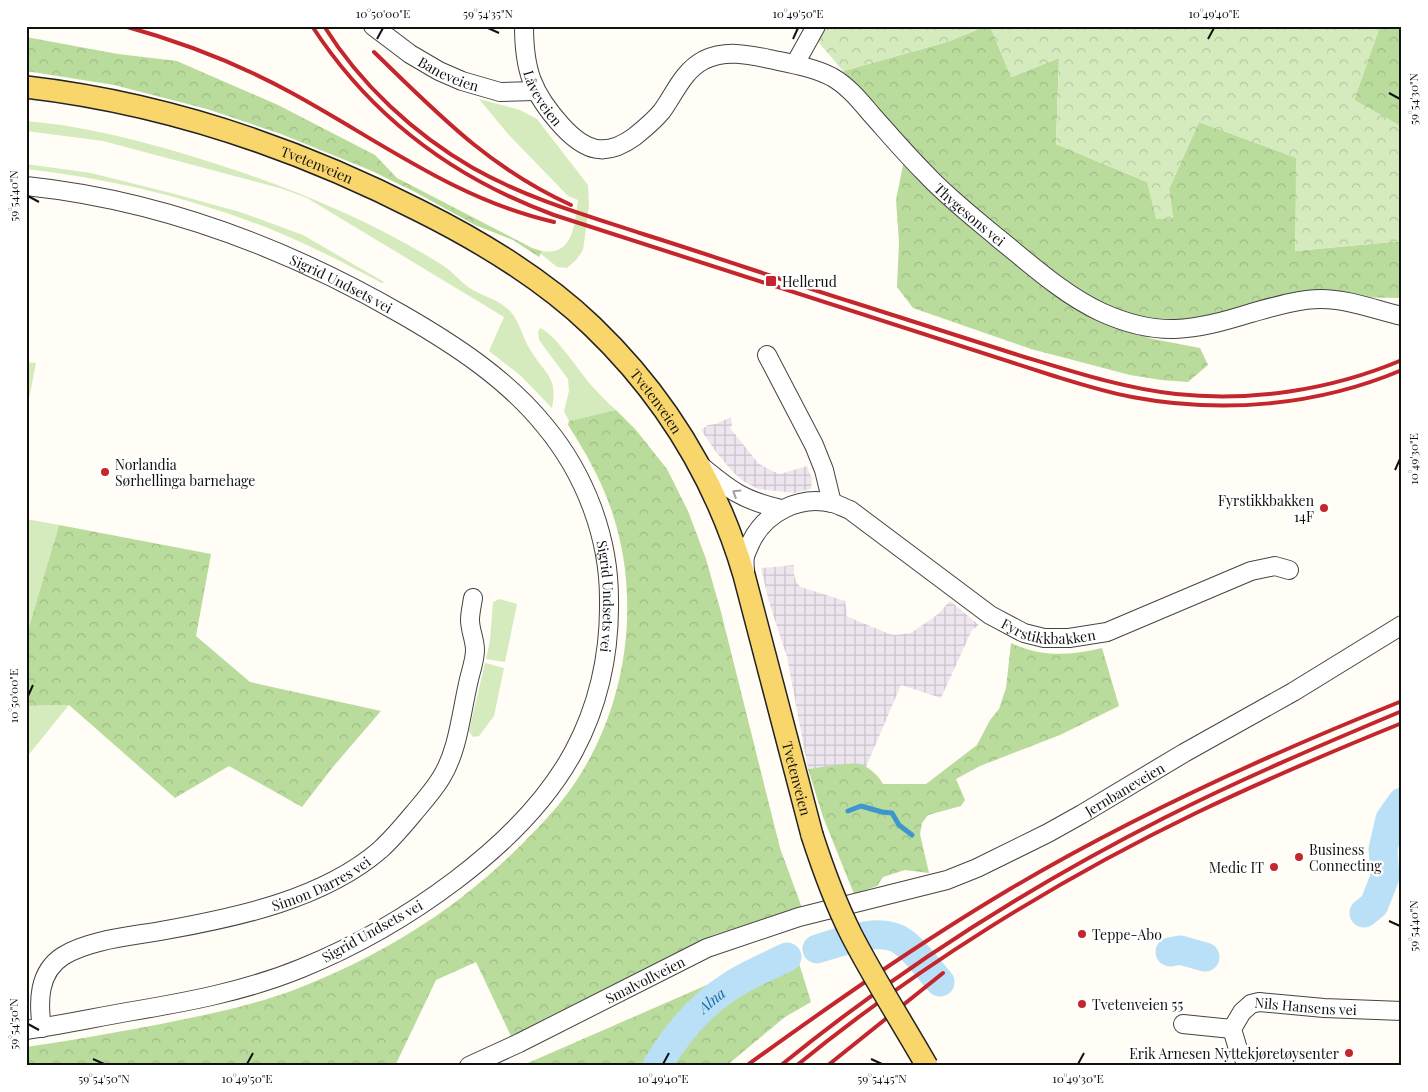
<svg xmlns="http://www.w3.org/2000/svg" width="1428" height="1092" font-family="'Playfair Display',serif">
  <defs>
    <pattern id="industrial-grid" width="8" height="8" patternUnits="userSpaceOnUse" patternTransform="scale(1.25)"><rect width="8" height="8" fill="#eee6ef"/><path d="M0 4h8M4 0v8" fill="none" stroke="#cbc4cc"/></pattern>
    <pattern id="forest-crowns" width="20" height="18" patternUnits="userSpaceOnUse" patternTransform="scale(1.25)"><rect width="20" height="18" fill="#b9dc9c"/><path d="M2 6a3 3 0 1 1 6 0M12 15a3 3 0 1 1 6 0" fill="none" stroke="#9ebc85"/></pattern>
    <pattern id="park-crowns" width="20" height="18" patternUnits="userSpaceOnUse" patternTransform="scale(1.25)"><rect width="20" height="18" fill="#d5ebbd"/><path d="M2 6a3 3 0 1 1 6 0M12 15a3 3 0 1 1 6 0" fill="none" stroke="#b6c8a1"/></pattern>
  </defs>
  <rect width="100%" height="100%" fill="#fffdf5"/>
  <g fill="url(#industrial-grid)">
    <polygon points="731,417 732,425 730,428 758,463 770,470 780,474 807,466 812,479 811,489 794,493 758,489 743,481 733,472 716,452 701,430 708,425 716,424"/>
    <polygon points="794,565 794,574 796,582 801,587 845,601 847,613 846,616 887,633 894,635 911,633 937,615 950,601 979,625 972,630 941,698 901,685 866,767 858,764 808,769 787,657 769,602 761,568"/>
  </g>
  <g fill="#d5ebbd">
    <path d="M 479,99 L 520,110 L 537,119 L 588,185 L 589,206 L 583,250 L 577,259 L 567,268 L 557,267 L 541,254 L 542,251 C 575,256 574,223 578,200 L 568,196 L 508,134 Z"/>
    <path d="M 26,121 C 78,125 128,138 178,152 C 269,179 358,213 439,263 C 450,269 458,279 468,287 C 481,296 499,299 510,311 C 521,323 522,338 531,351 C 546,375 558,377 552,408 L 520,375 L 489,351 L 504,317 L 307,198 L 283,189 L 103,141 L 26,131 Z"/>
    <path d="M 26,164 L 91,173 L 171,193 L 240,212 L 303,235 L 384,282 L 382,283 C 359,271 335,258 311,247 C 222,205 123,180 26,169 Z"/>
    <path d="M 540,328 C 553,332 580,372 591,385 C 599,394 607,402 616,410 L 569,421 L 564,411 L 569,391 L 568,379 L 539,340 L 538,332 Z"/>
    <polygon points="26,362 36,363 26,414"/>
    <polygon points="26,519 59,525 26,637"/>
    <polygon points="500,599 517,604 505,662 486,659 490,640 493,602"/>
    <polygon points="485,663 504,668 494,716 479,736 473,737 469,731"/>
    <polygon points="69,705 26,758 26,706"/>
  </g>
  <g fill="url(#forest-crowns)">
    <polygon points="986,26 990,26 1011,77 1059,58 1056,144 1147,182 1173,218 1169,189 1199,122 1297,158 1295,251 1402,241 1402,298 1341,297 1212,319 1170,323 1128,315 1089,298 1050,269 990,221 897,134 843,71 947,42"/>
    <polygon points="1380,26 1402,27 1402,127 1354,100"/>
    <polygon points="26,37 118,54 177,61 186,65 278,105 375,155 397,178 532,248 542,251 539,257 513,240 475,225 417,193 372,171 281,134 207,109 114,85 26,71"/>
    <polygon points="904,160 1099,318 1128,332 1153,339 1200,348 1208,365 1188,382 1161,380 1130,375 1031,349 913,308 897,287 899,242 896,200"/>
    <path d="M 616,410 L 636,430 L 667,469 L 688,511 L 706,559 L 721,612 L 780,848 L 802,908 L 713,935 L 511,1036 L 476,962 L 436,980 L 395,1066 L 26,1066 L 26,1047 C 71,1041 116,1032 161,1024 C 205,1015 251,1006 294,990 C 381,957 460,908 526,840 C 547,819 568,796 583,770 C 628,696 640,598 613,515 C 603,483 586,453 568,425 L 569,421 Z"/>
    <polygon points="59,525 211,554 196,636 250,682 381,711 332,768 302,807 229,766 175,798 69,705 26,706 26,637"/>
    <path d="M 1011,643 C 1042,657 1069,656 1102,648 L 1119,706 L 1060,735 L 980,766 L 956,779 L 965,800 L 961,806 L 928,815 L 922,823 L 920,834 L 929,873 L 905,870 L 883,877 L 877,886 L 854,894 L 823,817 L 808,769 C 820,768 849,762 859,764 C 868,766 879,776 883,784 L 926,784 L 977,745 L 990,720 L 999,709 L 1006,688 Z"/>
    <polygon points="794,947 811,1002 785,1017 726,1066 521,1066"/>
  </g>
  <g fill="url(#park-crowns)">
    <polygon points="824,26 986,26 947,42 843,71 816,39"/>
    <polygon points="990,26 1380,26 1354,100 1402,127 1402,241 1295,251 1296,158 1199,122 1169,189 1173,219 1156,219 1147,182 1056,144 1059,58 1011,77"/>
  </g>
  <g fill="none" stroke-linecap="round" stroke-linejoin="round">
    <polyline stroke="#3f96cf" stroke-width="5" points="848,811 861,806 882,812 892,813 899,825 912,835"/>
    <g stroke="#b9e0f7" stroke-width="29">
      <polyline points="1364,913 1374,905 1385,877 1383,849 1390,819 1402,802"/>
      <path d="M 817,949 C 840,942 882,925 903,942 C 916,951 929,970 940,982"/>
      <polyline points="1170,952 1180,950 1205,957"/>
      <path id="s1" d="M 657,1066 C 676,1034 700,1005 732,985 C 749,974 769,966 787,957"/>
    </g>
    <g stroke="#444" stroke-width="20">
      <g id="minor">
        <path id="s2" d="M 373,26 L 410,54 L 439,71 L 462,81 L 500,92 L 535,91"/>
        <path id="s3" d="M 524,26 C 524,70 532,93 562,126 C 585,151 605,158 634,137 C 644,129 654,121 662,111 C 675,93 683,71 704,60 C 727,49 750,55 774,60 C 793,64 815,68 832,77 C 848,86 860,101 872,115 C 889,134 906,154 924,172 C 946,196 973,217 998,238 C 1029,263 1064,295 1101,312 C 1158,338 1193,331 1251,313 C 1273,307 1298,299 1321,299 C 1348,299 1376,310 1402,316"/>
        <polyline points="795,64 816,26"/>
        <path id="s4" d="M 26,186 C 160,200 287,248 403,315 C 455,345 507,379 545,426 C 585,474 609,537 609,599 C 610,653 599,704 574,751 C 523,846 400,928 302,968 C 246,991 187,1002 127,1012 C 93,1018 60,1025 26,1030"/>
        <polyline points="767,355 814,445 824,470 832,503"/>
        <path d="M 701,466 C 731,491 743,500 781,509"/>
        <path id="s5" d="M 745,572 C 745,567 744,562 745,557 C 746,552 749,547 751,542 C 765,513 799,495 832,503 C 838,504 844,508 850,510 L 990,615 L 1024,633 L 1044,638 L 1069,638 L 1107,632 L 1251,571 L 1275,566 L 1289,570"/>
        <polyline points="1183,1024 1232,1029"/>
        <path id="s6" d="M 42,1028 C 38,1002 38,972 63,956 C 90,939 135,936 166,930 C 238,917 323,899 380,850 C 392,839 403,826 413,814 C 423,802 433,791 441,778 C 458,751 461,714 468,684 C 470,673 475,661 475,650 C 475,640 470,630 470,620 C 470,613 472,605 473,598"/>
        <path id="s7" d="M 469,1066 L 519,1043 L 707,948 L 799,917 L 947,880 L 977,868 L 1048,833 L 1082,814 L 1184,753 L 1293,692 L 1402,625"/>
        <path id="s8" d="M 1249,1066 L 1238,1049 L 1232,1029 L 1242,1012 L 1251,1004 L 1259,1002 L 1324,1008 L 1402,1011"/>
      </g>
    </g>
    <g stroke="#222" stroke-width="24">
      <g id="major">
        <path id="s9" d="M 26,87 C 164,103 297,148 420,211 C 482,242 542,278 592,326 C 664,395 716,480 744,575 L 812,835"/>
      </g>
    </g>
    <use href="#minor" stroke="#fff" stroke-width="18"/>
    <use href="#major" stroke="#f9d66b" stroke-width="21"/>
    <g stroke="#c4262e" stroke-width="4">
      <path d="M 124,26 C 182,42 237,63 290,92 C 377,139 456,200 554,222"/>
      <path d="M 312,26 C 371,117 453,178 554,215 L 1054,376 C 1080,384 1105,392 1132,397 C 1222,414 1317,406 1402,370"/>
      <path d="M 324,26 C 360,84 414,134 473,168 C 526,198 585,215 643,234 C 713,256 782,280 852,302 C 906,319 961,337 1015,354 C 1068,370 1121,388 1176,394 C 1252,402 1331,390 1402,360"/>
      <path d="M 374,52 C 437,113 489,168 571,205"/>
      <path d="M 746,1066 C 832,1004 919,943 1010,889 C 1135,815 1267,755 1402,701"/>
      <path d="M 780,1066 C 898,970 1028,887 1164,818 C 1241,779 1321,745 1402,711"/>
      <path d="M 796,1066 C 917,967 1057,880 1198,812 C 1265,780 1333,751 1402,723"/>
      <polyline points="827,1066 943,973"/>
    </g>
    <g stroke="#222" stroke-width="24" stroke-linecap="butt">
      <path id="major-bridge" d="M 812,835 C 823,869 835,902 851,934 C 874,979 902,1022 927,1066"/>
    </g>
    <use href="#major-bridge" stroke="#f9d66b" stroke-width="21"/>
  </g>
  <defs><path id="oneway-chevron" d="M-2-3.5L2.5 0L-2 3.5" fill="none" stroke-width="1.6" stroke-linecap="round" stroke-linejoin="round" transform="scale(1.25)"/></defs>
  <use stroke="#a0a0a0" href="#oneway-chevron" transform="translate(736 493) rotate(-148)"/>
  <path fill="none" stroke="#111" stroke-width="2" d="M 488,28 L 499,33M 377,39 L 383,28M 793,39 L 798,28M 1208,39 L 1214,28M 1389,93 L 1400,99M 28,196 L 39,202M 1395,470 L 1400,459M 28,696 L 33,685M 1389,921 L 1400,926M 28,1024 L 39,1030M 93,1059 L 104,1064M 871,1059 L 882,1064M 247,1064 L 253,1053M 663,1064 L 669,1053M 1078,1064 L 1084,1053"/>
  <g fill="#c4262e" stroke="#fff" stroke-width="2">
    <rect x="765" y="275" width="12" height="12" rx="2.5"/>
    <circle cx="105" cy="472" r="5"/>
    <circle cx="1324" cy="508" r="5"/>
    <circle cx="1299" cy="857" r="5"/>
    <circle cx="1274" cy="867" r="5"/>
    <circle cx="1082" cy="934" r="5"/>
    <circle cx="1082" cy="1004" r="5"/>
    <circle cx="1349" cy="1053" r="5"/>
  </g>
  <g text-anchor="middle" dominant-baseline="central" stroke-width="5" stroke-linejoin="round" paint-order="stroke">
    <g font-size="14" fill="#111" stroke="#fff">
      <text stroke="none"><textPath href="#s2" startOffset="90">Baneveien</textPath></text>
      <text stroke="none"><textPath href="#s3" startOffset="76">Låveveien</textPath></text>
      <text stroke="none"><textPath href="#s9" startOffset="302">Tvetenveien</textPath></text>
      <text stroke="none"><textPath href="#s3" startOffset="625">Thygesons vei</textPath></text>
      <text stroke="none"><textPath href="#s4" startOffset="332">Sigrid Undsets vei</textPath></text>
      <text stroke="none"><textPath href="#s9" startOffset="722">Tvetenveien</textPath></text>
      <text stroke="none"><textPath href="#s4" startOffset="768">Sigrid Undsets vei</textPath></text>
      <text stroke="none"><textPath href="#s5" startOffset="385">Fyrstikkbakken</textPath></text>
      <text stroke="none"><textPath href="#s9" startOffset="1128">Tvetenveien</textPath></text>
      <text stroke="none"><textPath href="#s7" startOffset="715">Jernbaneveien</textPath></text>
      <text stroke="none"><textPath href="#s6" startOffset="349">Simon Darres vei</textPath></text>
      <text transform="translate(372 931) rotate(-29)">Sigrid Undsets vei</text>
      <text stroke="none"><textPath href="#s7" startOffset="196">Smalvollveien</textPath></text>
      <text stroke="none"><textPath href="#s8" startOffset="128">Nils Hansens vei</textPath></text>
    </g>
    <g font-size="14" fill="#111" stroke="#fff" text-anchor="start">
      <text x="782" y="281">Hellerud</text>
      <text x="115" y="464">Norlandia<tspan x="115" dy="16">Sørhellinga barnehage</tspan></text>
      <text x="1314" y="500" text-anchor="end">Fyrstikkbakken<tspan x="1314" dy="16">14F</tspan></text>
      <text x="1309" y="849">Business<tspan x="1309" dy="16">Connecting</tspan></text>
      <text x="1264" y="867" text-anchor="end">Medic IT</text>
      <text x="1092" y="934">Teppe-Abo</text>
      <text x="1092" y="1004">Tvetenveien 55</text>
      <text x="1339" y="1053" text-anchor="end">Erik Arnesen Nyttekjøretøysenter</text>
    </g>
    <g font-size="15" font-style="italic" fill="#1768a6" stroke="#fff">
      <text stroke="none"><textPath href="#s1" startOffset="86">Alna</textPath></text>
    </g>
  </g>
  <rect width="1428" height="1092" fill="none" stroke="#ffffff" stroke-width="55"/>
  <rect x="28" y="28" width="1372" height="1036" fill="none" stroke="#111" stroke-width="2"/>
  <g font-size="12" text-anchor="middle" fill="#111">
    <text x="383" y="18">10°50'00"E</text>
    <text x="488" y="18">59°54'35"N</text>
    <text x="798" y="18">10°49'50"E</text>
    <text x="1214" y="18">10°49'40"E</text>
    <text transform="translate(1414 99) rotate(-90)" y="4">59°54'30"N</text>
    <text transform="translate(14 196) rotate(-90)" y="4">59°54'40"N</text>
    <text transform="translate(1414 459) rotate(-90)" y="4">10°49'30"E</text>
    <text transform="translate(14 696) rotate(-90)" y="4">10°50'00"E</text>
    <text transform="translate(1414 926) rotate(-90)" y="4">59°54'40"N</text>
    <text transform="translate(14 1024) rotate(-90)" y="4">59°54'50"N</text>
    <text x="104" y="1083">59°54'50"N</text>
    <text x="247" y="1083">10°49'50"E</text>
    <text x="663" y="1083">10°49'40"E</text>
    <text x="882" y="1083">59°54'45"N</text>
    <text x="1078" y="1083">10°49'30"E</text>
  </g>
</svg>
